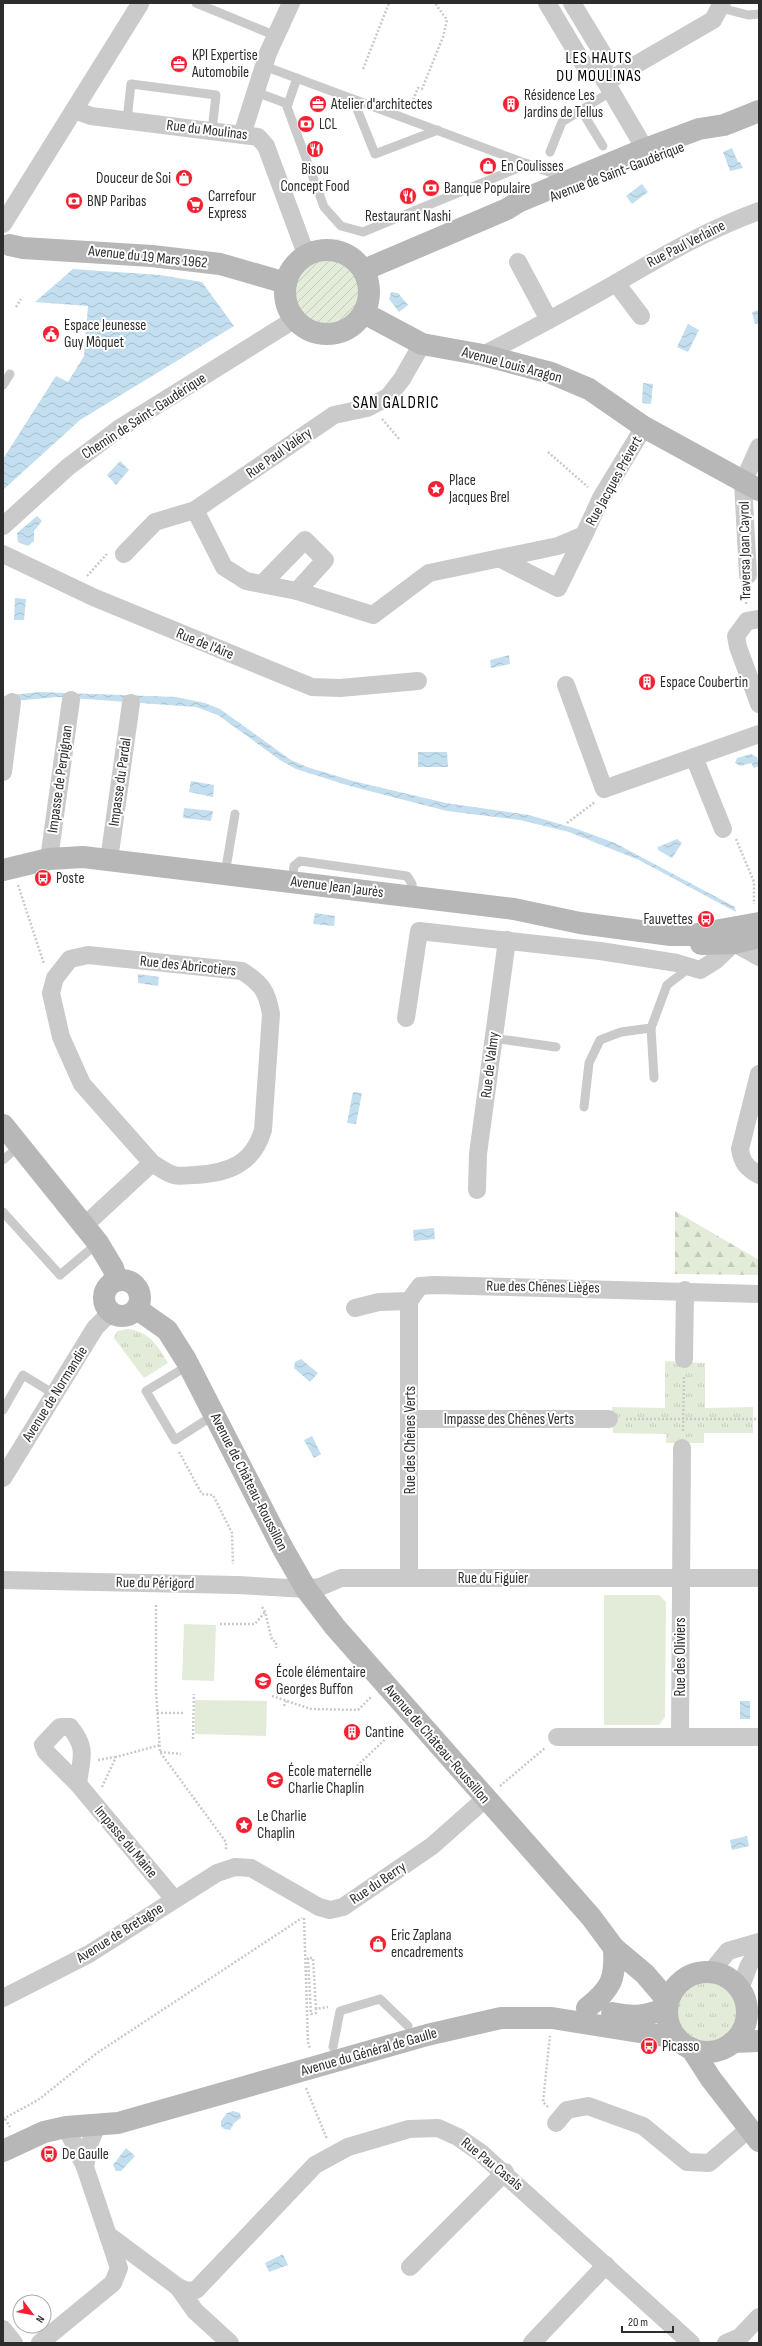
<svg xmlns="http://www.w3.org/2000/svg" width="762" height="2346" font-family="'Sofia Sans Condensed',sans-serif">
  <defs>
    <pattern id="grass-tufts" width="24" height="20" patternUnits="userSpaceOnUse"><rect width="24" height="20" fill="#e3ecd9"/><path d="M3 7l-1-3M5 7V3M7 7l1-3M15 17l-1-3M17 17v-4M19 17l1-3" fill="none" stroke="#c3cbbb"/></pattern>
    <pattern id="forest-firs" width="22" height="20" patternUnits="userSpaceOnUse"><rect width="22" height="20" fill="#e3ecd9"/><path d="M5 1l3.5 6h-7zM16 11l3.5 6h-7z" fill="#c3cbbb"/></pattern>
    <pattern id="garden-furrows" width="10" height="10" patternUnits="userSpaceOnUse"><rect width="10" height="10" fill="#e3ecd9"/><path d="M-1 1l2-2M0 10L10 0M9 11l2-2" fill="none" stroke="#c3cbbb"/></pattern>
    <pattern id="water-waves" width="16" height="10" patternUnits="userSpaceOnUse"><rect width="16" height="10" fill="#c3deee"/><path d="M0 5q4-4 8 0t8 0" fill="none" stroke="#a8bfcc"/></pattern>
  </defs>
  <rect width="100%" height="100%" fill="#fff"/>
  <g fill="url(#grass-tufts)">
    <path d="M 129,1329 C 151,1333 157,1345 168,1363 L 144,1378 L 114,1338 L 117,1331 Z"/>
    <polygon points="665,1361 705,1363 705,1408 753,1407 753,1433 704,1433 704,1443 666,1443 666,1434 613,1433 612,1407 665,1408"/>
    <circle cx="709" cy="2012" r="32"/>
  </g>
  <polygon fill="url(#forest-firs)" points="675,1211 759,1260 759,1275 675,1274"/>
  <circle fill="url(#garden-furrows)" cx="327" cy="292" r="42"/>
  <g fill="#e3ecd9">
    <polygon points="604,1595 659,1595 666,1602 665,1717 659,1725 604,1725"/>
    <polygon points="184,1624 216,1625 214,1681 182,1680"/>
    <polygon points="195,1700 267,1701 266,1736 195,1734"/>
  </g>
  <g fill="url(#water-waves)">
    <polygon points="732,148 738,162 740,162 743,168 730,171 723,152"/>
    <polygon points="642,184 648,192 632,204 626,196"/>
    <polygon points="73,269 160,275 202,282 234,326 80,420 3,490 3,459 56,376 68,382 84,356 88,306 35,302"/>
    <polygon points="391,292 398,293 408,305 399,312 389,299"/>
    <polygon points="759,310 759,323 755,324 752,312"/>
    <polygon points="688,324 699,330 688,352 677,347"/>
    <polygon points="643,383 653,384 651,404 642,403"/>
    <polygon points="120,461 129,470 116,485 107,475"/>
    <polygon points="37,516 42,521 34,531 34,541 28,546 18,542 17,533"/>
    <polygon points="15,598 26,599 24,620 14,620"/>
    <polygon points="509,655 510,664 491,668 490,660"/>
    <polygon points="39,692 176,697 205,703 220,709 291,760 307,767 353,781 446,803 529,815 577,829 615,843 735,907 736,912 639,860 569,832 520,820 447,811 350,786 296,769 280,760 218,715 196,707 58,697 3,702 3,696"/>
    <polygon points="418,752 447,752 448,767 418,767"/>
    <polygon points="751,754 757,757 759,766 754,768 751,763 740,766 735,763 737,758"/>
    <polygon points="191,781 214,785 213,797 189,792"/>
    <polygon points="184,808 213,811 211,821 183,818"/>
    <polygon points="677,839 682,843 672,858 658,850 658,847"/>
    <polygon points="315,913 335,916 334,926 313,924"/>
    <polygon points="138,974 159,977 158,986 138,983"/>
    <polygon points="353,1092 362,1093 356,1124 347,1123"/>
    <polygon points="434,1228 435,1239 414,1241 413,1230"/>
    <polygon points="301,1359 318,1373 310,1382 294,1368 295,1362"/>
    <polygon points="312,1436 321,1454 314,1458 304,1440"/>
    <rect x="740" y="1701" width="10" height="18"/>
    <polygon points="747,1836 749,1846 732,1850 730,1840"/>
    <polygon points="233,2111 240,2113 241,2118 234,2123 230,2130 224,2129 221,2126 221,2121 227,2113"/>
    <polygon points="126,2148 135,2156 121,2171 116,2171 113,2165"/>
    <polygon points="283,2254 288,2265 269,2272 265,2263"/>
  </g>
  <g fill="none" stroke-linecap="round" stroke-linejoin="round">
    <g stroke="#cacaca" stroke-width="2.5" stroke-dasharray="2 2" stroke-linecap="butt">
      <polyline points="363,69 389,3"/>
      <polyline points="410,107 418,88 422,89 443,37 447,20 435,3"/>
      <polyline points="543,114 550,117"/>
      <polyline points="335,251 338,239"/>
      <polyline points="16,307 21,299"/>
      <polyline points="382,419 400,440"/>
      <polyline points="548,452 588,487"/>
      <polyline points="87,576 107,554"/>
      <polyline points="746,604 747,591"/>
      <polyline points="567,823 595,802"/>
      <polyline points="736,839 754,882 754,904"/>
      <polyline points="18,885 44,964"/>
      <polyline points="626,1419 759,1419"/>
      <polyline points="683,1431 684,1376"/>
      <polyline points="179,1452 202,1494 213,1495 232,1533 233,1564"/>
      <polyline points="156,1605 156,1690 160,1752 226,1842 226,1851"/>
      <polyline points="262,1607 265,1612 272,1640 276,1642 276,1648"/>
      <polyline points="220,1624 255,1624 265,1612"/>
      <polyline points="272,1696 311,1709 358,1710 371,1697"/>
      <polyline points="284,1706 286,1701"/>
      <polyline points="157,1713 183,1713"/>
      <polyline points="193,1739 194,1694"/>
      <polyline points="160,1752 181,1754"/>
      <polyline points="98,1760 115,1757"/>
      <polyline points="357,1766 398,1727"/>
      <polyline points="500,1786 545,1748"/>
      <polyline points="102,1787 116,1757 160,1745"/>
      <polyline points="304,1918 308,2042 310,2049"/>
      <polyline points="316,2009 313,1958 308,1958 311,2014 316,2013 316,2009 328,2007"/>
      <polyline points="306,2088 327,2139"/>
      <polyline points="548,2107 543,2102 550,2036"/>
      <polyline points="3,2119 38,2100 97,2053 302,1918"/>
      <polyline points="5,2119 10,2127"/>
    </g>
    <g stroke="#cacaca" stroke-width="9">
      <polyline points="196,3 276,36"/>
      <polyline points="721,8 748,15 759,14"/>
      <polyline points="264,66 565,178"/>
      <polyline points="297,78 287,107 324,207 341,226 363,232 528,164"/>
      <polyline points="256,92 288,104"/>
      <polyline points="353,99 375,154 438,130"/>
      <polyline points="581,110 603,146"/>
      <polyline points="127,120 131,84 216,95 212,131"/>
      <polyline points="550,152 562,122 612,91"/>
      <polyline points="3,385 10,374"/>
      <polyline points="225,874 235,814"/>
      <polyline points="292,882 294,866 300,861 407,876 412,884 413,896"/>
      <polyline points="493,1038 556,1047"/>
      <polyline points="654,1078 651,1028 667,985 689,968"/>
      <polyline points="584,1107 589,1063 600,1040 621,1032 651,1028"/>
      <polyline points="3,1160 20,1145"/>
      <polyline points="3,1212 60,1275 98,1243"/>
      <polyline points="189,1365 146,1391 175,1440 214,1415"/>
      <polyline points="3,1410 23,1375 54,1394"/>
      <polyline points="333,2047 340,2011 380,1999 408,2026"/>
    </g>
    <g stroke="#cacaca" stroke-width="18">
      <polyline points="547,3 587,70 601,74 645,149"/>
      <polyline points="572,3 606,59 601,74"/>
      <polyline points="606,82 713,20 722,3"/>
      <polyline points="75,110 91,116 258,137 266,146 303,246 313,253"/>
      <polyline points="242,135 268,53 291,3"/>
      <polyline points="3,224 140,4"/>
      <polyline points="518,262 549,320"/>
      <polyline points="616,283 641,316"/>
      <path d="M 483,355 C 527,332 572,308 616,283 C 664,255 707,230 759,211"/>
      <polyline points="195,510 224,567 246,581 297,591 373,615 429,573 558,546 584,535 601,498 644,427"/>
      <polyline points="3,526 68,467 120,428 295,319"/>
      <polyline points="3,554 93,597 312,687 340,688 418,681"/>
      <polyline points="124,554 155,522 195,510 334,415 367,408 388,397 402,379 422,344"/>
      <polyline points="501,559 558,588 584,535"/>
      <polyline points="748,575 743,482 759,447"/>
      <polyline points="263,583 305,540 325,560 297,591"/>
      <polyline points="759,619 747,621 736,636 738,647 759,704"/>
      <polyline points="566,685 604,789 759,734"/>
      <polyline points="694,757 723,829"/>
      <polyline points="3,772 12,702"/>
      <polyline points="49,859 71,700"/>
      <polyline points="109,860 131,703"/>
      <polyline points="733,935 734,943 759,957"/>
      <polyline points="406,1018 419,931 600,951 677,963 700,970 716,960 734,943"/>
      <path d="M 759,1074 L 740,1149 C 742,1163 747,1168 759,1175"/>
      <polyline points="477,1190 478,1154 507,940"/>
      <path d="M 85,1225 L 152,1163 C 159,1167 166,1173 174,1175 C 180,1177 189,1175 195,1175 C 229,1173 253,1164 263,1130 L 271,1014 C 267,991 262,984 242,971 L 88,955 L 70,959 L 55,978 L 51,993 L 61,1037 L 82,1084 L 152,1163"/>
      <polyline points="409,1301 420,1286 434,1285 759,1294"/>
      <polyline points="409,1301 409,1578"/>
      <polyline points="355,1308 379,1302 409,1301"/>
      <polyline points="684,1359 685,1290"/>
      <polyline points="409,1419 609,1419"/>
      <polyline points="3,1478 95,1328 111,1312"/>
      <polyline points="3,1580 237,1585 306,1589 320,1587 341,1578 759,1578"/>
      <polyline points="680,1735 682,1448"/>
      <polyline points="557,1737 759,1737"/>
      <path d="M 78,1784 C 81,1758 88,1749 70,1727 L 60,1727 L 43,1745 L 46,1752 L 78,1784 L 174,1899"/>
      <polyline points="711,1972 728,1951 759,1942"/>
      <polyline points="740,1989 749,1965 759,1950"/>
      <polyline points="3,1998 89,1954 217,1873 235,1867 251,1868 319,1907 330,1910 343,1907 432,1846 485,1799"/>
      <polyline points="556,2123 567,2110 588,2106 643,2126 687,2162 709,2163 749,2129"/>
      <polyline points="85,2167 89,2145 97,2125"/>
      <polyline points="108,2235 178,2287 187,2291 196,2290 315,2165 348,2147 409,2129 438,2128 458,2137 481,2153 691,2343"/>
      <polyline points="410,2267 505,2172"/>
      <polyline points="178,2287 195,2311 230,2343"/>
      <polyline points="3,2329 14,2343"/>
      <polyline points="40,2343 113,2283 119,2268 85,2167 66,2127"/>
      <polyline points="532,2343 606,2265"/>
      <polyline points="726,2343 740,2337 759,2317"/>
    </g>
    <g stroke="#b7b7b7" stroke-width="22">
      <polyline points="9,245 23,248 152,256 220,264 286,283"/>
      <circle cx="327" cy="292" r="42"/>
      <polyline points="364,270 507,209 520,201 645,149 699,129 724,125 759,111"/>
      <polyline points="364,313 422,344 483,355 551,373 589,389 644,427 759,490"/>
      <polyline points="3,870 49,859 83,857 514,909 580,923 671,935 692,935 759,923"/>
      <polyline points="701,944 734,943 759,937"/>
      <polyline points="3,1125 98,1243 113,1268 117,1280"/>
      <circle cx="122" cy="1298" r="18"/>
      <polyline points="137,1309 167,1330 186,1360 282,1547 306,1589 335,1627 591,1917 614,1948 645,1974 668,2001"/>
      <circle cx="707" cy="2012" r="40"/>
      <path d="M 587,2008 C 611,1989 616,1979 614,1948"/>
      <path d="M 612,2013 C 635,2018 646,2016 667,2008"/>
      <polyline points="733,2042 759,2041"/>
      <polyline points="691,2048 711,2079 759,2141"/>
      <polyline points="3,2151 44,2132 66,2127 118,2123 427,2035 501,2018 552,2018 677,2038"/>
    </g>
  </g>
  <defs>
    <g id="office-disc" transform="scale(0.9)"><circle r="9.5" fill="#f32033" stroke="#fff"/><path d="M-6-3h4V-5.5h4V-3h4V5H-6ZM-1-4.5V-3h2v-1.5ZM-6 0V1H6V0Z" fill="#fff"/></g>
    <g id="building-disc" transform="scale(0.9)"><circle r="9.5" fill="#f32033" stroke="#fff"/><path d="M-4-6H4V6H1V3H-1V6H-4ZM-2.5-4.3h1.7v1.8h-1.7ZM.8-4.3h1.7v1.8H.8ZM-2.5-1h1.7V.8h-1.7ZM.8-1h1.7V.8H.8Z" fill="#fff"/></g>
    <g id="bank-disc" transform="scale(0.9)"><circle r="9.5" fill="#f32033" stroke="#fff"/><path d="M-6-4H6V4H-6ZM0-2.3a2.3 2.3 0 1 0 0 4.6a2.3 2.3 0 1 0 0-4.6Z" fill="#fff"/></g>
    <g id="restaurant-disc" transform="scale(0.9)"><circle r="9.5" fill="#f32033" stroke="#fff"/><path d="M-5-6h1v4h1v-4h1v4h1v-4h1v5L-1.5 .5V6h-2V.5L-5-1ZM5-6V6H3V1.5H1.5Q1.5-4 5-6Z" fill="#fff"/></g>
    <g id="shop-disc" transform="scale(0.9)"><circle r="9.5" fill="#f32033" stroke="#fff"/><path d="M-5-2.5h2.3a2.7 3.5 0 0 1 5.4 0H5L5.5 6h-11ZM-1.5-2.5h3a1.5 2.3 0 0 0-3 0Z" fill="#fff"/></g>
    <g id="supermarket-disc" transform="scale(0.9)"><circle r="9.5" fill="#f32033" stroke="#fff"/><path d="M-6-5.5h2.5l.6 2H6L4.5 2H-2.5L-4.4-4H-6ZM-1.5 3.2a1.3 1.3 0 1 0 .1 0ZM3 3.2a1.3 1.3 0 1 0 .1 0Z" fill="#fff"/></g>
    <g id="civic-disc" transform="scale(0.9)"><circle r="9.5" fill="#f32033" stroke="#fff"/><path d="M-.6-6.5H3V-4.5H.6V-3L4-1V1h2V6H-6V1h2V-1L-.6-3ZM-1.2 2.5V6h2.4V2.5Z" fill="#fff"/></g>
    <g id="sight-disc" transform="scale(0.9)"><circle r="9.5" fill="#f32033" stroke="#fff"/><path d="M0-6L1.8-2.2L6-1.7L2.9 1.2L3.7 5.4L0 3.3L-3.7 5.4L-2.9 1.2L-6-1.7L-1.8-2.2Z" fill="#fff"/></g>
    <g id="bus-disc" transform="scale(0.9)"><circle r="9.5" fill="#f32033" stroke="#fff"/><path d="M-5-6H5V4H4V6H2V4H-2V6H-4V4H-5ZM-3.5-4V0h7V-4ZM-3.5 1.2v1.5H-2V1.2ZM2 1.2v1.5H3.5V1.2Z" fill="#fff"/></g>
    <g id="school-disc" transform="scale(0.9)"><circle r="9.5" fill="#f32033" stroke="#fff"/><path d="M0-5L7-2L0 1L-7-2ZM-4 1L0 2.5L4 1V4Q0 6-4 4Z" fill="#fff"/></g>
  </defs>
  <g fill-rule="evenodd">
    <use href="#office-disc" x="179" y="64"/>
    <use href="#office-disc" x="318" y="104"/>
    <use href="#building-disc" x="511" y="104"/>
    <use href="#bank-disc" x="306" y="124"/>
    <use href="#restaurant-disc" x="315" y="149"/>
    <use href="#shop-disc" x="488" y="166"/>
    <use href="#shop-disc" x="184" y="178"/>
    <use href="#bank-disc" x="431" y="188"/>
    <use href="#restaurant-disc" x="408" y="196"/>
    <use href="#bank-disc" x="74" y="201"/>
    <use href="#supermarket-disc" x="195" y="205"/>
    <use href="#civic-disc" x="51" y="334"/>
    <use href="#sight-disc" x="436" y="489"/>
    <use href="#building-disc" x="647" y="682"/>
    <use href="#bus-disc" x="43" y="878"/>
    <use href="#bus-disc" x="706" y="919"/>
    <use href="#school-disc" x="263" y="1681"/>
    <use href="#building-disc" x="352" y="1732"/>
    <use href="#school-disc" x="275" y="1780"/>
    <use href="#sight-disc" x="244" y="1825"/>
    <use href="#shop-disc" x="378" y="1944"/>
    <use href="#bus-disc" x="649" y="2046"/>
    <use href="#bus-disc" x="49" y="2154"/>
  </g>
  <g text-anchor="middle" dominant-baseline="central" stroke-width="4" stroke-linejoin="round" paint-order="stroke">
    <g font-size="15" fill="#2d2d2d" stroke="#fff" text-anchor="start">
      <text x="192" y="55">KPI Expertise<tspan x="192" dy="17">Automobile</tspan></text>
      <text x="524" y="95">Résidence Les<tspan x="524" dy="17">Jardins de Tellus</tspan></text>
      <text x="331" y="104">Atelier d'architectes</text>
      <text x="319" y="124">LCL</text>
      <text x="501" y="166">En Coulisses</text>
      <text x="315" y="169" text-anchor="middle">Bisou<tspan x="315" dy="17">Concept Food</tspan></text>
      <text x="171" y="178" text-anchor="end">Douceur de Soi</text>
      <text x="444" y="188">Banque Populaire</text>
      <text x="208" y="196">Carrefour<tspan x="208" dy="17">Express</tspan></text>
      <text x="87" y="201">BNP Paribas</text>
      <text x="408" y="216" text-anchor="middle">Restaurant Nashi</text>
      <text x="64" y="325">Espace Jeunesse<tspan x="64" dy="17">Guy Môquet</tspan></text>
      <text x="449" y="480">Place<tspan x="449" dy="17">Jacques Brel</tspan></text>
      <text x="660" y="682">Espace Coubertin</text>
      <text x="56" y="878">Poste</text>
      <text x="693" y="919" text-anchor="end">Fauvettes</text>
      <text x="276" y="1672">École élémentaire<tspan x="276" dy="17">Georges Buffon</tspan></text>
      <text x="365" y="1732">Cantine</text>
      <text x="288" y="1771">École maternelle<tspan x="288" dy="17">Charlie Chaplin</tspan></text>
      <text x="257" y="1816">Le Charlie<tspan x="257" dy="17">Chaplin</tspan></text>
      <text x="391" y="1935">Eric Zaplana<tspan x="391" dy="17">encadrements</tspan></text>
      <text x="662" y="2046">Picasso</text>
      <text x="62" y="2154">De Gaulle</text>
    </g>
    <g font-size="15" fill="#2d2d2d" stroke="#fff">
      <text transform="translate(207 130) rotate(7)">Rue du Moulinas</text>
      <text transform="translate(617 172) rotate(-21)">Avenue de Saint-Gaudérique</text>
      <text transform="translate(686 244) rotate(-27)">Rue Paul Verlaine</text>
      <text transform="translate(148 257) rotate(6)">Avenue du 19 Mars 1962</text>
      <text transform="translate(512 365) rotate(15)">Avenue Louis Aragon</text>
      <text transform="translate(144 416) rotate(-33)">Chemin de Saint-Gaudérique</text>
      <text transform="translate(279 453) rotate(-35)">Rue Paul Valéry</text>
      <text transform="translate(614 481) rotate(-61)">Rue Jacques Prévert</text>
      <text transform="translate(745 551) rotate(-91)">Traversa Joan Cayrol</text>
      <text transform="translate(205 644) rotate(22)">Rue de l'Aire</text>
      <text transform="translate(60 779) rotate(-82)">Impasse de Perpignan</text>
      <text transform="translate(120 782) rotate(-82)">Impasse du Pardal</text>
      <text transform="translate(337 887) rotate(7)">Avenue Jean Jaurès</text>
      <text transform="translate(188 966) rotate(6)">Rue des Abricotiers</text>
      <text transform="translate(490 1065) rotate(-83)">Rue de Valmy</text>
      <text transform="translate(543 1287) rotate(1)">Rue des Chênes Lièges</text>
      <text transform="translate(55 1394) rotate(-58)">Avenue de Normandie</text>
      <text x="509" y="1419">Impasse des Chênes Verts</text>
      <text transform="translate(410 1440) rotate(-90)">Rue des Chênes Verts</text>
      <text transform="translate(249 1482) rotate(63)">Avenue de Château-Roussillon</text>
      <text x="493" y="1578">Rue du Figuier</text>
      <text transform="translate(155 1583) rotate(1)">Rue du Périgord</text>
      <text transform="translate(680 1657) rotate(-90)">Rue des Oliviers</text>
      <text transform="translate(437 1744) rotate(49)">Avenue de Château-Roussillon</text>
      <text transform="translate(126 1842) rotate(50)">Impasse du Maine</text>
      <text transform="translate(378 1883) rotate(-34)">Rue du Berry</text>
      <text transform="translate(120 1933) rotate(-32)">Avenue de Bretagne</text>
      <text transform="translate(369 2052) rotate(-16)">Avenue du Général de Gaulle</text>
      <text transform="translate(492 2164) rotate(39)">Rue Pau Casals</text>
    </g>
    <g font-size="16" letter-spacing="1" fill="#000" stroke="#fff">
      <text x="599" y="58">LES HAUTS<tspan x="599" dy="18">DU MOULINAS</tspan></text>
    </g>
    <g font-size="17" letter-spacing="1" fill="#000" stroke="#fff">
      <text x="396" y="403">SAN GALDRIC</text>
    </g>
  </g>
  <rect width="762" height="2346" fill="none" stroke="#2d2d2d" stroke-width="8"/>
  <g transform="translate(32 2314) rotate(122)"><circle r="19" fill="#ffffff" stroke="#ababab"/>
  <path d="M0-3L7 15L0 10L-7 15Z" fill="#f32033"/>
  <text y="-6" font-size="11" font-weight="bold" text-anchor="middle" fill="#2d2d2d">N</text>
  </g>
  <path d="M622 2326v6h51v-6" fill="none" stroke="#2d2d2d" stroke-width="2"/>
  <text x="628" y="2326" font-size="12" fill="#2d2d2d" stroke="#ffffff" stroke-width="3" paint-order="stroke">20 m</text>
</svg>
